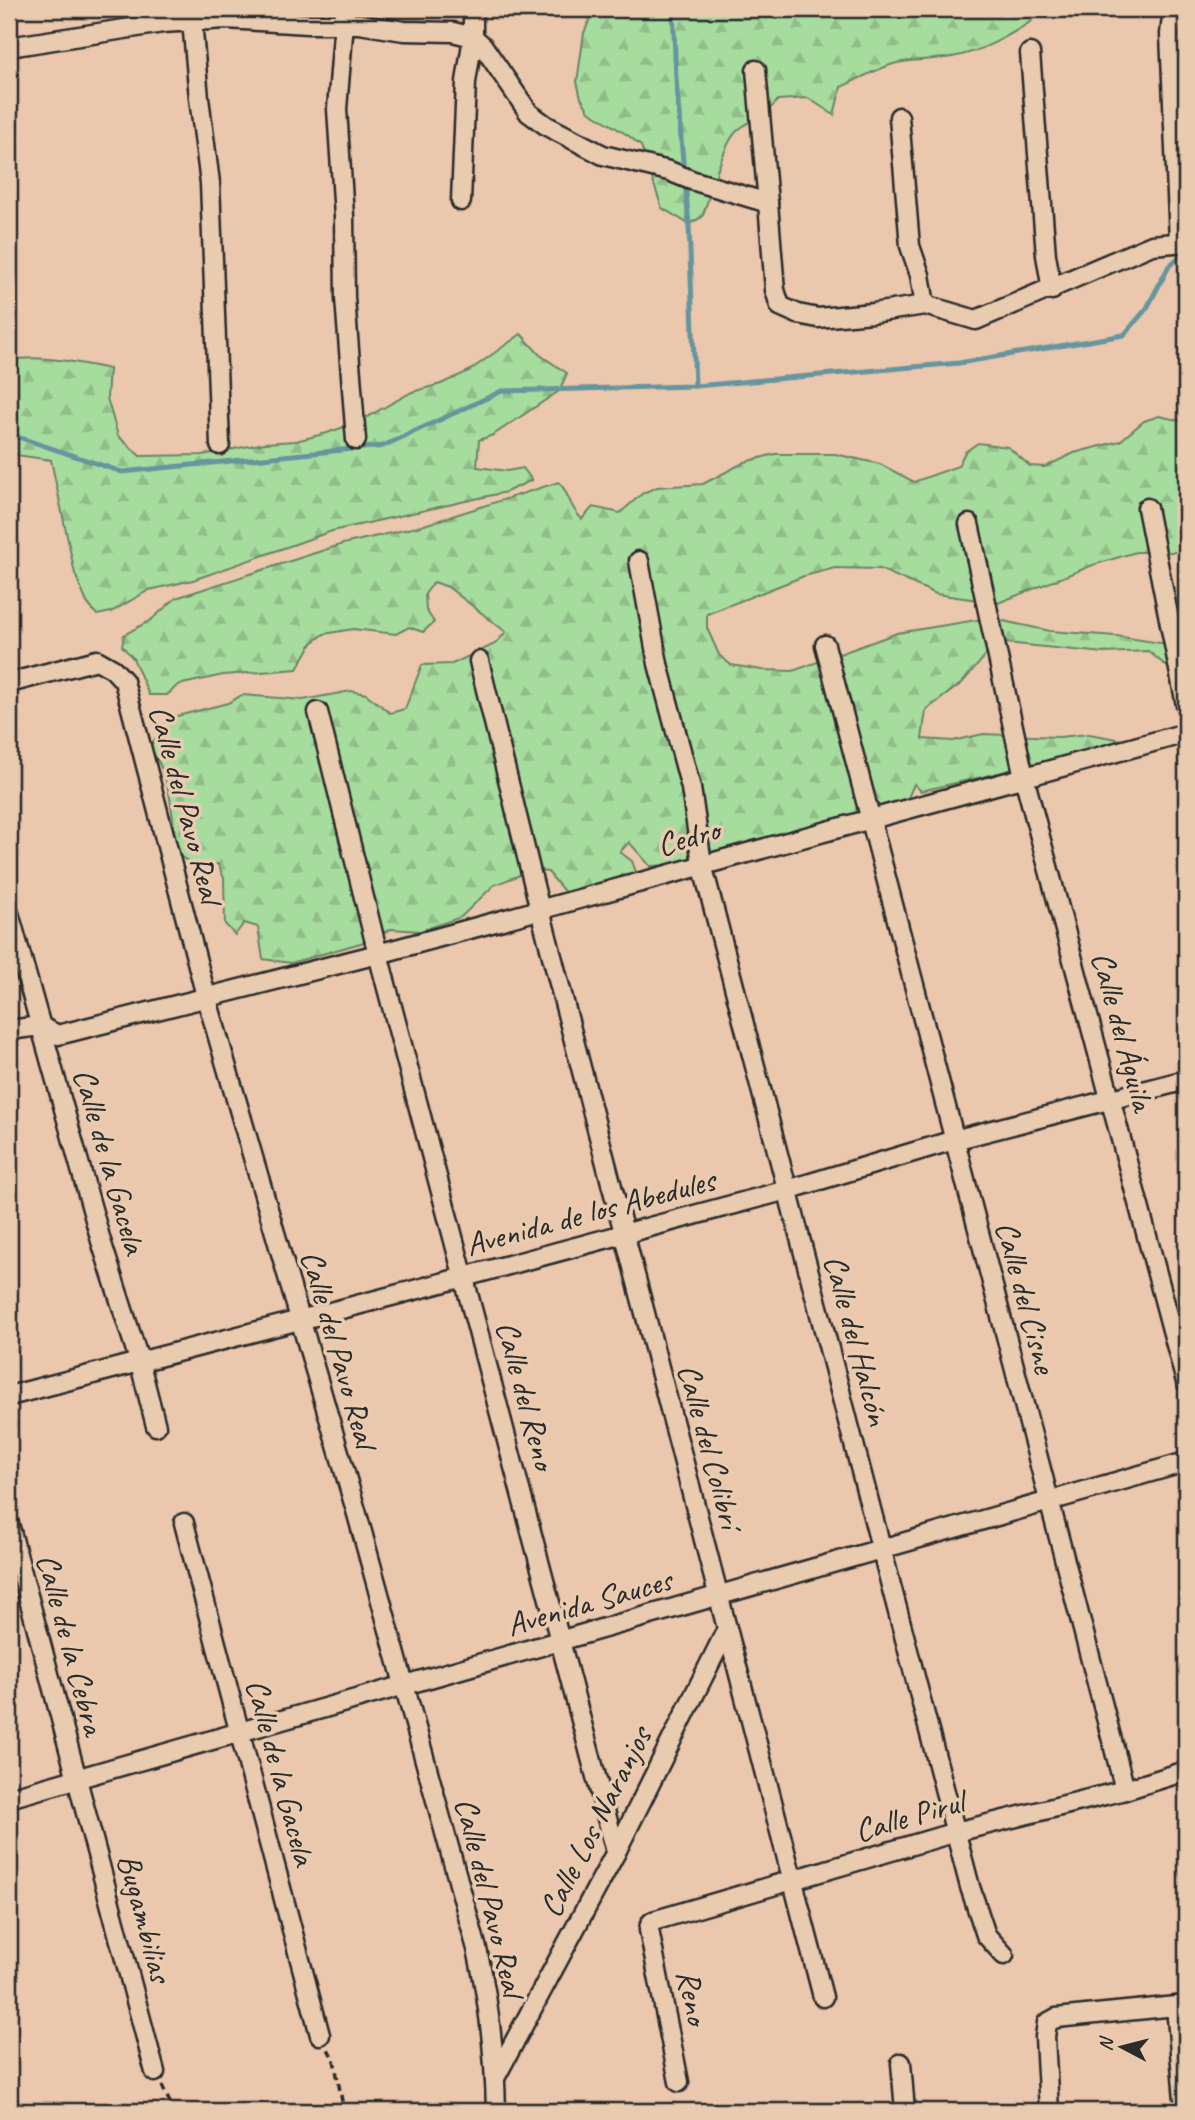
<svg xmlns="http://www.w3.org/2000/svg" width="1195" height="2120" font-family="Caveat,sans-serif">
  <defs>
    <pattern id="forest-firs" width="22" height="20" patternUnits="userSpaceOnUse" patternTransform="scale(1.75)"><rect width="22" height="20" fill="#a7dc9f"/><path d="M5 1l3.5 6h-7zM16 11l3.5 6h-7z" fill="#90bd89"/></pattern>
  </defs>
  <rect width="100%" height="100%" fill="#eac7ad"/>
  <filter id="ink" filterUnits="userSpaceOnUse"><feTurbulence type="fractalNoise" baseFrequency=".0143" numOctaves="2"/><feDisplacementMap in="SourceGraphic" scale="14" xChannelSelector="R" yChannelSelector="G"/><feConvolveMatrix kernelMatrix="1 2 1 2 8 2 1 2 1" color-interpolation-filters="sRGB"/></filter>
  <g filter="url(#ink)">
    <g fill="url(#forest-firs)" stroke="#698465" stroke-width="2">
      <path d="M 594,9 L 1024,9 L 1032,21 C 1007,37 981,52 952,57 C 933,60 915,59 897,63 C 878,68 859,79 841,87 L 834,115 L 808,98 L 778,100 C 768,114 751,119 738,130 C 723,142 710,197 702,217 L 689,224 L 662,208 L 641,146 L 629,136 L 589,111 L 581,98 L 577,82 L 584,33 Z"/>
      <path d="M 521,334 L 540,355 L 567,373 L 559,391 L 493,435 L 479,440 L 477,467 L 507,471 L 523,468 L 532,480 L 506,492 L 332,531 L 193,580 L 149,590 L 111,612 L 97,615 L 87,603 L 75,574 L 51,460 L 9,454 L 9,360 C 42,355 76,362 109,369 L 107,398 L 118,436 L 140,456 L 202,455 L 265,443 L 296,441 L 327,433 L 358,422 L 412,392 L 441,384 L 469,371 Z"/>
      <path d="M 1159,416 L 1186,422 L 1186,552 L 1136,552 L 1093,565 L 998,603 L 936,594 L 880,569 L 835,568 L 804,576 L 707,614 L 707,628 L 719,655 L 731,665 L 762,670 L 793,671 L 897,633 L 989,618 L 1050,631 L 1116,636 L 1186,647 L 1186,682 L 1148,651 L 1104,653 L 1006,643 L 992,648 L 962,683 L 926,710 L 922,739 L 953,741 L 983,734 L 1059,737 L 1089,734 L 1134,742 L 921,791 L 914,784 L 908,798 L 677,865 L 650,866 L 629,842 L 620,852 L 632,861 L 637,875 L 623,874 L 610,884 L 567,895 L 548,872 L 533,870 L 494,885 L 461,917 L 420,931 L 391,929 L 364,942 L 291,963 L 263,959 L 258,927 L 244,923 L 235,935 L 225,924 L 224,878 L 218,864 C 201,867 191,865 177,854 C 172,820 173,775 149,748 L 169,718 L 228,703 L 242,695 L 303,700 L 351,691 L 366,694 L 390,713 L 405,709 L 422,665 L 452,664 L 495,644 L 506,632 L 448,587 L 434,582 L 425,594 L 426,610 L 434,622 L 423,632 L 409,627 L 396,634 L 353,629 L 324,634 L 312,643 L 297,669 L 223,675 L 178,685 L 167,695 L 149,695 L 133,658 L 122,646 L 124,635 L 151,620 L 176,598 L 343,544 L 421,526 L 559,482 C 571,496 568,506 582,519 L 593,507 L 620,513 L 643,493 L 657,487 L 703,484 L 745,462 L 775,454 L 835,454 L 880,464 L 914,482 L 958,466 L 965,452 L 978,443 L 1008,447 L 1030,466 L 1045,467 L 1074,453 L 1120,441 L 1144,421 Z"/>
    </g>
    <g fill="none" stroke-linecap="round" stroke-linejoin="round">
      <g stroke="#66959e" stroke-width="5">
        <polyline points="673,9 676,79 684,173"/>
        <polyline points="685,183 689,224 695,386"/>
        <polyline points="9,434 122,472 383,446 502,391 695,386 959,363 1124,335 1147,308 1169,266 1186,251"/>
      </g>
      <g stroke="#2b2b2b" stroke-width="23">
        <g id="minor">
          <polyline points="345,9 337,109 344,216 345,298 356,440"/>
          <polyline points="1173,9 1170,34 1179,241"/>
          <polyline points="192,21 199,98 210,183 220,445"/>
          <polyline points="9,47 163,23 226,19 308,24 359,24 404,31 453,32 473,37 483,46 529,113 547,126 603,155 669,171 691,180 768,203 775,290 780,306 798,314 818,318 873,313 925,305 976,320 1152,245 1186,242"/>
          <polyline points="1030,53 1046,255 1052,290"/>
          <polyline points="756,70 768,203"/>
          <polyline points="899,117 910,246 920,275 925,305"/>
          <polyline points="461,201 466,82 473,37 473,9"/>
          <polyline points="1147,508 1186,705"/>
          <polyline points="969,524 1024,777 1186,1382"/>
          <polyline points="639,561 658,664 691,788 702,864 970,1887 986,1935 1004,1955"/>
          <polyline points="825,645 1125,1790"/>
          <polyline points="479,661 540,910 823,1997"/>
          <path d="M 9,683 L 97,660 L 113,669 L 124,681 L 206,996 L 357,1514 L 477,1949 C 489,2002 495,2057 496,2111"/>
          <polyline points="318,712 378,954 616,1852"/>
          <polyline points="9,913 101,1241 139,1360 156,1426"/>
          <polyline points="9,1030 40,1026 58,1035 378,954 1186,733"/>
          <polyline points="9,1396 464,1277 787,1190 954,1140 1186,1080"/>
          <polyline points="184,1523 320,2035"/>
          <polyline points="9,1524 155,2072"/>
          <polyline points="9,1798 1186,1462"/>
          <polyline points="1176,2006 1185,2111"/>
          <polyline points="901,2063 905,2111"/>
          <polyline points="495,2078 616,1852 727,1629"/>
          <polyline points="679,2082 649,1930 650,1924 653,1921 956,1832 1125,1790 1186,1771"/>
          <polyline points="1049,2111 1045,2037 1047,2023 1056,2018 1186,2005"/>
        </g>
      </g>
      <g stroke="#2b2b2b" stroke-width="3.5" stroke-dasharray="7 5" stroke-linecap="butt">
        <polyline points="328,2049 334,2060 344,2111"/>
        <polyline points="162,2086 174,2111"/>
      </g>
      <use href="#minor" stroke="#e9cbb0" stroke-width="18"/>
    </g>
  </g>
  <g text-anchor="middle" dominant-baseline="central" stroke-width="7" stroke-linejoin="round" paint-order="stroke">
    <g font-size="33" fill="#2b2b2b" stroke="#e9cbb0">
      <text transform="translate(186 804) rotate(75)">Calle del Pavo Real</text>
      <text transform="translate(688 837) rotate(-16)">Cedro</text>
      <text transform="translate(1123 1031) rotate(75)">Calle del Águila</text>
      <text transform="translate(110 1161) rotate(74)">Calle de la Gacela</text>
      <text transform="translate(590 1212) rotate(-15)">Avenida de los Abedules</text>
      <text transform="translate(1026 1297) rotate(75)">Calle del Cisne</text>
      <text transform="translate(857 1340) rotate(75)">Calle del Halcón</text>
      <text transform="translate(339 1349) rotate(74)">Calle del Pavo Real</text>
      <text transform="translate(526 1395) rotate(75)">Calle del Reno</text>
      <text transform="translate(710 1446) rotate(75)">Calle del Colibrí</text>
      <text transform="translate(589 1602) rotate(-16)">Avenida Sauces</text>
      <text transform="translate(71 1644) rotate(75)">Calle de la Cebra</text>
      <text transform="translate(281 1772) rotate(75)">Calle de la Gacela</text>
      <text transform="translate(909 1816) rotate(-16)">Calle Pirul</text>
      <text transform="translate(595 1822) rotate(-63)">Calle Los Naranjos</text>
      <text transform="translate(490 1897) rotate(76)">Calle del Pavo Real</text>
      <text transform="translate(145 1918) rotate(75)">Bugambilias</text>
      <text transform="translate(693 1997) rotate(79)">Reno</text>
    </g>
  </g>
  <rect width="1195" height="2120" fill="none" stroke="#e9cbb0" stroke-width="35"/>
  <rect x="18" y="18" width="1160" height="2085" fill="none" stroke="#2b2b2b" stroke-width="2.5" filter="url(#ink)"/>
  <g transform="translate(1122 2047) rotate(277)" stroke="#e9cbb0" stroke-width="5" paint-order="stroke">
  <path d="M0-5L12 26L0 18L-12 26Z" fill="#2b2b2b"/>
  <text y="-10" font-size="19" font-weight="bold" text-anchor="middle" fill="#2b2b2b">N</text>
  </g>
</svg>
